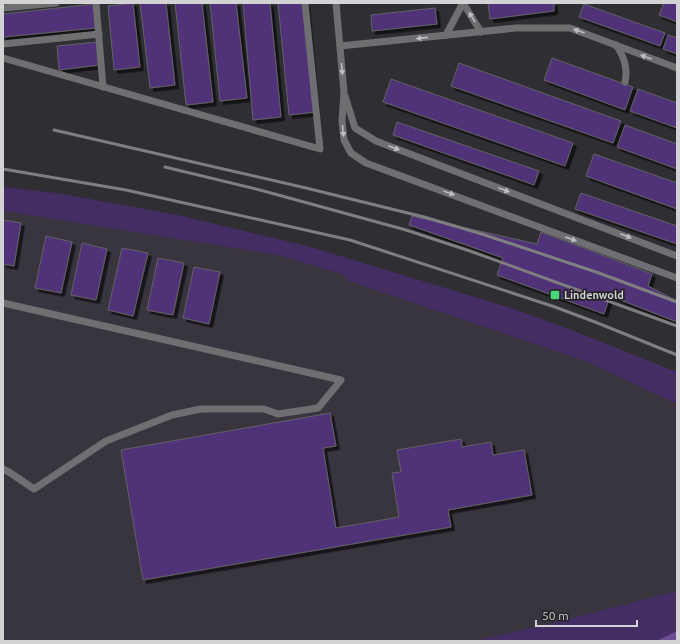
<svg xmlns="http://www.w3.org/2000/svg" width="680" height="644" font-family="Ubuntu,sans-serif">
  <defs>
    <filter id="shadow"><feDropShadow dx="3.5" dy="3.5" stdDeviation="0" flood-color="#0009"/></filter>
  </defs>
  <rect width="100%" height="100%" fill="#2f2e32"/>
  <polygon fill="#39353f" points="3,211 278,255 345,275 347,280 585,361 677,404 677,591 545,625 473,641 3,641"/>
  <g fill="#432d62">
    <polygon points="3,187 57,193 178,215 311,247 514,309 569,329 677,372 677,404 585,361 346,280 345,275 278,255 3,211"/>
    <polygon points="677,591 677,631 656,641 473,641 545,625"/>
  </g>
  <polygon fill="#694c93" points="677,631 677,641 656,641"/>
  <g fill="#503378" stroke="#636166" filter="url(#shadow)">
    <polygon points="133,3 140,67 114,70 108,6"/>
    <polygon points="140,3 166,3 175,85 150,88"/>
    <polygon points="175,3 202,3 213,102 186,105"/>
    <polygon points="210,3 236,3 247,98 220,101"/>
    <polygon points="243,3 270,3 281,117 253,120"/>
    <polygon points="278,3 306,3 316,112 289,115"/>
    <polygon points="499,3 554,3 554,11 490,19 488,4"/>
    <polygon points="664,3 677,3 677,22 659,15"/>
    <polygon points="94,4 96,28 3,37 3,14"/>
    <polygon points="584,4 665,33 660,46 579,17"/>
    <polygon points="435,8 437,24 372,31 371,15"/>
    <polygon points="668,35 677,38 677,54 663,49"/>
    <polygon points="97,42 100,65 59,70 57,46"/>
    <polygon points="552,58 633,87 625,110 544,80"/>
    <polygon points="459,63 621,121 613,143 451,86"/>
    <polygon points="391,79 573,143 565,166 383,102"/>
    <polygon points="638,89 677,103 677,128 630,111"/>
    <polygon points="397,122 539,171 534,185 393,135"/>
    <polygon points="625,125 677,144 677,169 617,147"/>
    <polygon points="594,154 677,183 677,209 586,176"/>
    <polygon points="581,193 677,226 677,244 575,209"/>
    <polygon points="412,216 537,244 541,232 652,274 648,286 677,301 677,322 610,296 604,314 497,275 503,258 409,225"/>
    <polygon points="3,220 21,223 14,266 3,264"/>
    <polygon points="46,236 72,242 61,293 35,288"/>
    <polygon points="82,243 107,249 96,300 71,295"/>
    <polygon points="122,248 148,253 133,316 108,310"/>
    <polygon points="158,258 184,263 173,315 147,310"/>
    <polygon points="194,267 220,272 209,324 183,318"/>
    <polygon points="330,413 336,446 323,448 336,528 399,517 392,473 401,472 397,450 461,439 462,447 491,442 493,455 524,450 532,495 448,510 451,527 143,580 121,450"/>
  </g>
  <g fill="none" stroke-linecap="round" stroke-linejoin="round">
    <g stroke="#6f6e71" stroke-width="7">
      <polyline points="96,3 103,87"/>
      <polyline points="336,3 344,92 342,121 344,140 351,153 366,163 677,278"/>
      <polyline points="463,3 481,32"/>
      <polyline points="3,8 56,3"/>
      <polyline points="446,35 463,3"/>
      <polyline points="3,44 99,34"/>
      <path d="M 616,45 C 624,56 628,68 625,82"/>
      <polyline points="340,46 516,28 570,28 677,68"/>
      <polyline points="3,58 320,149 305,3"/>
      <polyline points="345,96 355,128 376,141 677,256"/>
      <polyline points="3,303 135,333 341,380 318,408 278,414 264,409 201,409 172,415 106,441 34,489 9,472 3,469"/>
    </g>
    <g stroke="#7f7e81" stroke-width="3">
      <polyline points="54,130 306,188 424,217 482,234 596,272 677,302"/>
      <polyline points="165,167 260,190 406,230 470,251 677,326"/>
      <polyline points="3,169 126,190 350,240 555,307 595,322 677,355"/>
    </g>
  </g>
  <defs><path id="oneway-solid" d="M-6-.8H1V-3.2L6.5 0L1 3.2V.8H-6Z"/></defs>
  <g fill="#bfbec1">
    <use href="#oneway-solid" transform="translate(472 17) rotate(-122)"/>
    <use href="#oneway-solid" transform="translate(579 31) rotate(-160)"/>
    <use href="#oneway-solid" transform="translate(422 38) rotate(174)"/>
    <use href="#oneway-solid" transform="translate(646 57) rotate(-160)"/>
    <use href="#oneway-solid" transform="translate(342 69) rotate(85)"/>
    <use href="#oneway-solid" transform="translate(343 131) rotate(84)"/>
    <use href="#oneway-solid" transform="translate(394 148) rotate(21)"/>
    <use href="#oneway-solid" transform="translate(504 190) rotate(21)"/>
    <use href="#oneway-solid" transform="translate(449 193) rotate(20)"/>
    <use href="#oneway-solid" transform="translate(626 236) rotate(21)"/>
    <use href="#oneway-solid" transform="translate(571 239) rotate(20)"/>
  </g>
  <rect fill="#48d778" stroke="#252428" stroke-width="1.5" x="550" y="290" width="10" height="10" rx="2"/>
  <g text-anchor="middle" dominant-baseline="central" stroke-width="3.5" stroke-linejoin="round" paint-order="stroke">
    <g font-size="11" font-weight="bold" fill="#d3d2d5" stroke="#252428" text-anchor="start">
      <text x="564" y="295">Lindenwold</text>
    </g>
  </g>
  <rect width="680" height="644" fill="none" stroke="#d3d2d5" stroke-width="8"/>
  <path d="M536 620v6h101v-6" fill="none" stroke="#d3d2d5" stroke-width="2"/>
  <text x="542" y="620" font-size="12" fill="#d3d2d5" stroke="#252428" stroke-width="3" paint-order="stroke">50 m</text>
</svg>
